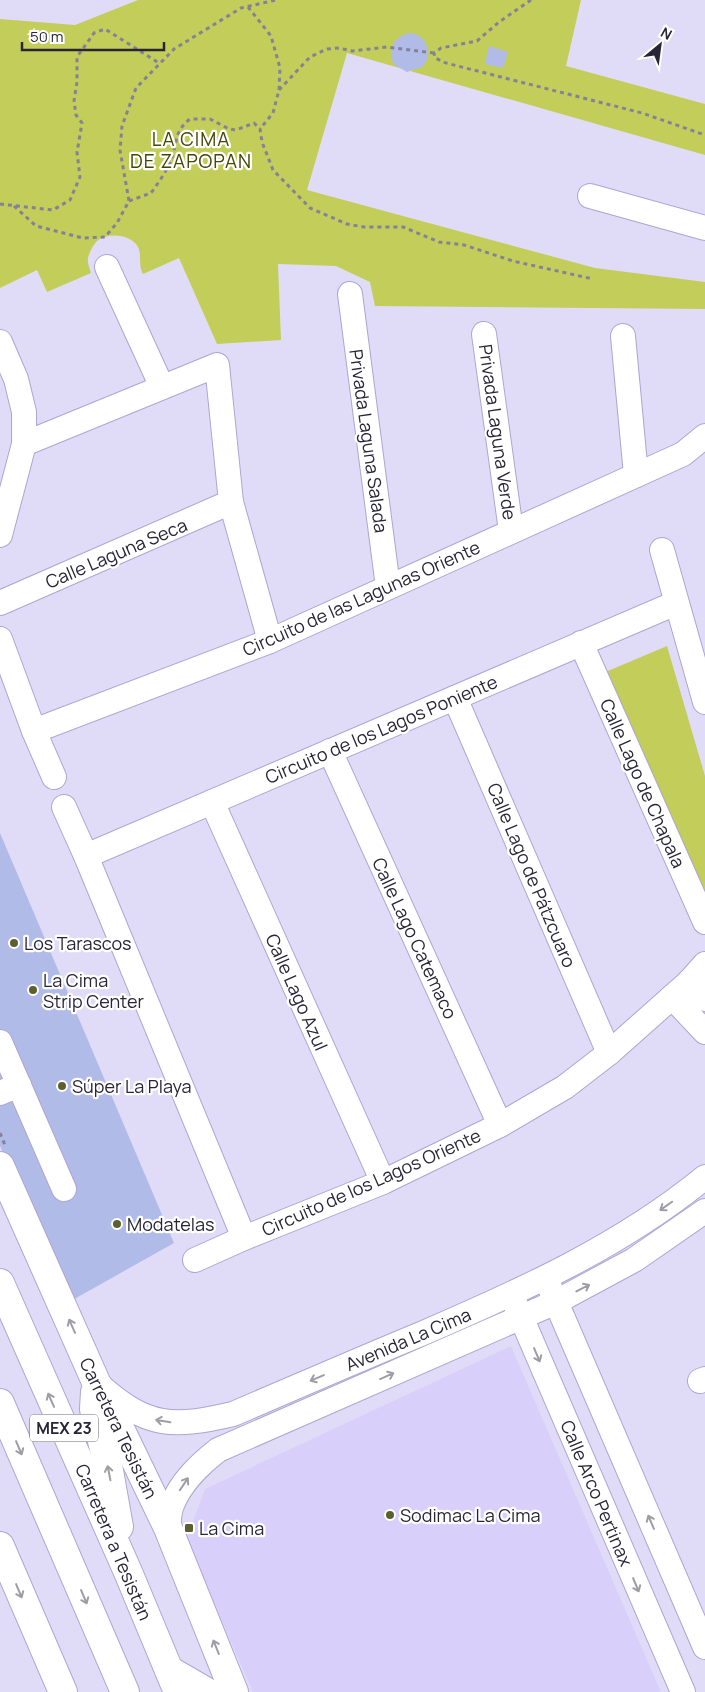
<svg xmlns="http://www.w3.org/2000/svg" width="705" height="1692" font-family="Manrope,sans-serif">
  <rect width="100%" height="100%" fill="#e0dcf8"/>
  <polygon fill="#d8d0fb" points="511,1346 661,1692 253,1692 186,1540 205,1489"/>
  <g fill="#c3cd5a">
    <path d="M 138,0 L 581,0 L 566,66 L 705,104 L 705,155 L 347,53 L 307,190 L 595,268 L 705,282 L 705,309 L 375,306 L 370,282 L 336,266 L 278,264 L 281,340 L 217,344 L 179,258 L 143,274 C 138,265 142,255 138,247 C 131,234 108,232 97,241 C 93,245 89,253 88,258 C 87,263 90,269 91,273 L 47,292 L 37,270 L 0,288 L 0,19 L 75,25 Z"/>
    <polygon points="667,646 705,776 705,922 596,676"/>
  </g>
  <g fill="#b0bbe8">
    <polygon points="409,33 416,34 424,40 428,49 427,60 422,67 407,72 395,65 392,60 391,51 394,42 401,36"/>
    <polygon points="489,46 508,52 503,68 485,64"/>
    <polygon points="0,833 174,1243 69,1302 0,1146"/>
  </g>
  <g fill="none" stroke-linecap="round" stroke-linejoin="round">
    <g stroke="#aea5d2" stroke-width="26">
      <g id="minor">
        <polyline points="590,196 705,228"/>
        <polyline points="107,267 162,387"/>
        <polyline points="350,294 388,587"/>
        <polyline points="484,334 511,531"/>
        <polyline points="623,336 636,475"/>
        <polyline points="0,342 16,379 24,412 24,444 0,535"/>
        <polyline points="24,444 217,365 231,502 270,641"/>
        <polyline points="662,550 705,702"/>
        <polyline points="0,603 231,502"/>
        <polyline points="0,639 34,731 54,777"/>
        <polyline points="581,643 705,922"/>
        <polyline points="455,698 609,1053"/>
        <polyline points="34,731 270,641 683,454 705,436"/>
        <polyline points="330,751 500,1125"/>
        <polyline points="212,802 383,1182"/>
        <polyline points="64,807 86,856 244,1238"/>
        <polyline points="86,856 676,603"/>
        <polyline points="689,982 705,999"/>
        <polyline points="672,997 705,1032"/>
        <polyline points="0,1042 64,1189"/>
        <polyline points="0,1093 19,1085"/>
        <polyline points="195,1260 244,1238 383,1182 500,1125 565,1087 609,1053 689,982 705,964"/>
        <polyline points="550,1288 705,1647"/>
        <polyline points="515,1303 683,1692"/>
        <polyline points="700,1381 705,1379"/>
        <path d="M 99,1385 C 147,1428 173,1428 233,1414 C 296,1387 358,1360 421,1334 C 521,1291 621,1246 705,1177"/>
        <path d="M 168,1528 C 169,1521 169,1512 172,1505 C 181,1482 199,1465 218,1450 L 556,1302 L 634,1260 L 705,1211"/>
      </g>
    </g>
    <g stroke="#aea5d2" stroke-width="30">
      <g id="major">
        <polyline points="0,1166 96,1382 114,1416 168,1528 234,1692"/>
        <polyline points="0,1283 128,1572 178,1692"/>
        <polyline points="95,1392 94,1409 108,1465 119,1527"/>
        <polyline points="0,1403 125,1692"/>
        <polyline points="0,1546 63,1692"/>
        <polyline points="169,1670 207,1692"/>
      </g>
    </g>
    <g stroke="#858298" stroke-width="3" stroke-dasharray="4 4" stroke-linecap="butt">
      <polyline points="531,0 499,22 477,41 441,48 434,53 435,58 446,63 642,113 705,135"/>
      <polyline points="248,7 271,36 280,68 279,90 273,113 260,129"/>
      <polyline points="279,90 310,57 327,49 339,48 352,51 387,47 434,53"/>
      <path d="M 129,201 L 151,193 C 159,182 169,168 173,154 C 177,139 176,130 190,119 L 210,119 L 229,129 L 236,130 L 254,123 L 260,129 L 262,142 L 273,170 L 310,208 L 347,224 L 364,227 L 403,227 L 439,242 L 464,245 L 513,261 L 593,279"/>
      <polyline points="0,204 53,210 70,200 80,177 77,152 82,123 76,115 74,101 77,82 77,57 94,33 105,29 159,63"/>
      <polyline points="14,206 36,226 83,238 105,237 117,223 129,201 120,150 122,126 136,88 174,49 241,8 276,0"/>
      <polyline points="0,1133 5,1145"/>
    </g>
    <use href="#minor" stroke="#fff" stroke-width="24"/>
    <use href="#major" stroke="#fff" stroke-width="28"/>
  </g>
  <defs><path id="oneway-shaft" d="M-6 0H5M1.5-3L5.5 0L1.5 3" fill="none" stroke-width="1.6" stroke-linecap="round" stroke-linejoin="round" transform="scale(1.25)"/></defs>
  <g stroke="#9e9da5">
    <use href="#oneway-shaft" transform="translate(666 1206) rotate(145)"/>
    <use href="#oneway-shaft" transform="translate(583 1288) rotate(-27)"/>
    <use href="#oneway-shaft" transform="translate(72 1326) rotate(-114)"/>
    <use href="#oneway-shaft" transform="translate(537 1355) rotate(67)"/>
    <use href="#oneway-shaft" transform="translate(387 1376) rotate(-24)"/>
    <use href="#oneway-shaft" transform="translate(317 1378) rotate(157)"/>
    <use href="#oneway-shaft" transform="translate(51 1400) rotate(-114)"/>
    <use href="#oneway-shaft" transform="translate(163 1421) rotate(-170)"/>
    <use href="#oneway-shaft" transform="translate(19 1448) rotate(67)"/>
    <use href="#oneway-shaft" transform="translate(109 1473) rotate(-101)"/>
    <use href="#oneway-shaft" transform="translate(184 1484) rotate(-56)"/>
    <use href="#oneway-shaft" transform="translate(651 1522) rotate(-113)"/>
    <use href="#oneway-shaft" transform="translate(636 1585) rotate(67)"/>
    <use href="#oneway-shaft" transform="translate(19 1591) rotate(67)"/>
    <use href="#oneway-shaft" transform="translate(84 1597) rotate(67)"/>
    <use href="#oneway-shaft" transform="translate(216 1647) rotate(-112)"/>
  </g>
  <g fill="#5c602e" stroke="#fff" stroke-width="2">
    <circle cx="14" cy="943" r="5"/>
    <circle cx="33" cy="990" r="5"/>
    <circle cx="62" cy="1086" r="5"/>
    <circle cx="117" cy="1224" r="5"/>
    <circle cx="390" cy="1515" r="5"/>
    <rect x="184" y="1523" width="10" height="10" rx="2.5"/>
  </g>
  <g text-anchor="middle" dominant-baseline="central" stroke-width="4.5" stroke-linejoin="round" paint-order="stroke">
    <rect fill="#fff" stroke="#686672" stroke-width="1" x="30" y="1414.5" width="68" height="27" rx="4"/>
    <g font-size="16" font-weight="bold" fill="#282536">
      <text x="64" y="1428">MEX 23</text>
    </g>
    <g font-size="18" fill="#282536" stroke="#fff">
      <text transform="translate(498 432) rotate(82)">Privada Laguna Verde</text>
      <text transform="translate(369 441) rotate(82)">Privada Laguna Salada</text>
      <text transform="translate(116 553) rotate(-23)">Calle Laguna Seca</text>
      <text transform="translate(361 598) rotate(-24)">Circuito de las Lagunas Oriente</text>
      <text transform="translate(381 729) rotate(-23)">Circuito de los Lagos Poniente</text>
      <text transform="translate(643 783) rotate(66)">Calle Lago de Chapala</text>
      <text transform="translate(532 875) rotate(67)">Calle Lago de Pátzcuaro</text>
      <text transform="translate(415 938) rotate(65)">Calle Lago Catemaco</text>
      <text transform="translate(297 992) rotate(66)">Calle Lago Azul</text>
      <text transform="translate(371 1182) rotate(-24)">Circuito de los Lagos Oriente</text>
      <text transform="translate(408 1339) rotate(-23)">Avenida La Cima</text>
      <text transform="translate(119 1428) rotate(64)">Carretera Tesistán</text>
      <text transform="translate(597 1493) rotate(67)">Calle Arco Pertinax</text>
      <text transform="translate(114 1542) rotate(67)">Carretera a Tesistán</text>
    </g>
    <g font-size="18" fill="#282536" stroke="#fff" text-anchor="start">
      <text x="24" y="943">Los Tarascos</text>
      <text x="43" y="980">La Cima<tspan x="43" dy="21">Strip Center</tspan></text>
      <text x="72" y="1086">Súper La Playa</text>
      <text x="127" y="1224">Modatelas</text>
      <text x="400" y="1515">Sodimac La Cima</text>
      <text x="199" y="1528">La Cima</text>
    </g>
    <g font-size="19" letter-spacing="1" fill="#434708" stroke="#fff">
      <text x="191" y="139">LA CIMA<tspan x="191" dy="22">DE ZAPOPAN</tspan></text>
    </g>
  </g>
  <g transform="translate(660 45) rotate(29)" stroke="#ffffff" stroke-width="4" paint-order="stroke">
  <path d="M0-4L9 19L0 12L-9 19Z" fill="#282536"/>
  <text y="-8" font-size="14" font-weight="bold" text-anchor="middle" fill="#282536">N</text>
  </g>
  <path d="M22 42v8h142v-8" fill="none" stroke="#282536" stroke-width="2.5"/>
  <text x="30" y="42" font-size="15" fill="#282536" stroke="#ffffff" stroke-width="4" paint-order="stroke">50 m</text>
</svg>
